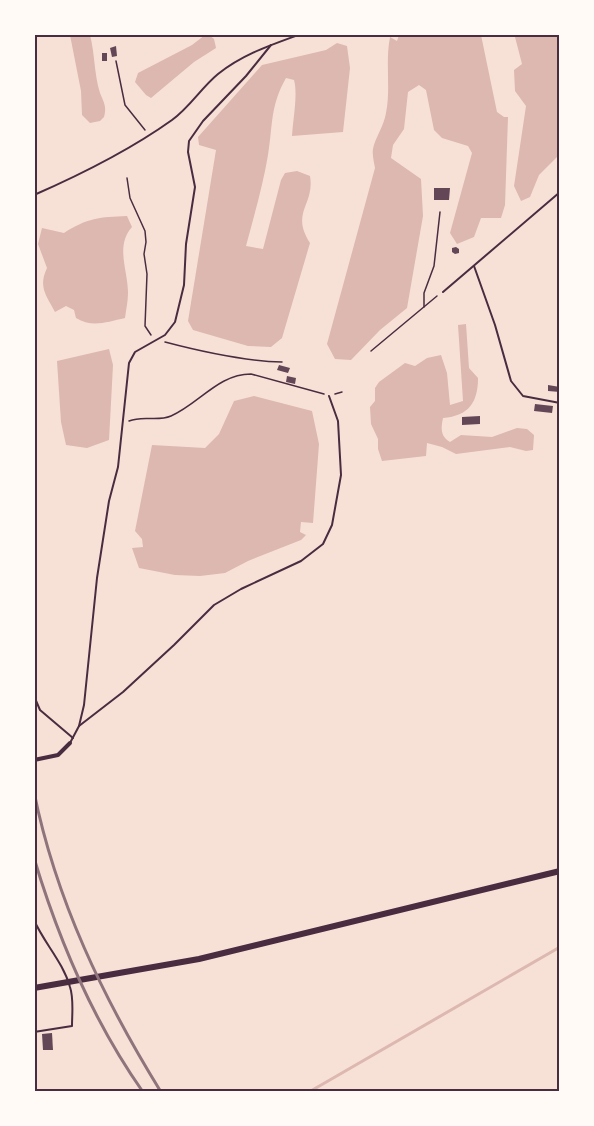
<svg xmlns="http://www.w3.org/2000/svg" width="594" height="1126" font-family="'Roboto Condensed',sans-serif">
  <rect width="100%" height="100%" fill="#f7e1d7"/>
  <g fill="#dcb8b0">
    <path d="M 70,35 L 90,35 C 95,54 94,74 100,93 C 104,103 107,107 104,117 L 100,121 L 90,123 L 82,115 L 81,91 Z"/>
    <polygon points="205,35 209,35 214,39 216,48 194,62 151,98 146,95 135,82 138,73 192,45"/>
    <path d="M 399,35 L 481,35 L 497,112 L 504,117 L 508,117 L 505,205 L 501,218 L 481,218 L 474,237 L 457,244 L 450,233 L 472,153 L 468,146 L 442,138 L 434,130 L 426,90 L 419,85 L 408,92 L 404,129 L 393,145 L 391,158 L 421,179 L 423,216 L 407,308 L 380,330 L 351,360 L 335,359 L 327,344 L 375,168 C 374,162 372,154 373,149 C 375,138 384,126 386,113 C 391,88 385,63 390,37 L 397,41 Z"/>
    <polygon points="494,35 559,35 559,155 539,175 530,197 521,201 514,186 526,106 515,91 514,70 522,64 515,37 495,37"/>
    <path d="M 337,43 L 347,46 L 350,68 L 343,132 L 292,136 C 293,119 298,94 294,80 L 286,78 C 270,106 273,125 268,155 C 263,185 254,216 246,246 L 263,249 L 281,180 L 285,173 L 297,171 L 310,176 C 315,205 290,212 310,243 L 282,338 L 271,347 L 248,346 L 193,330 L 188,321 L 216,150 L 199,145 L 198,137 L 262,65 L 326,50 Z"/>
    <path d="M 127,216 L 132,227 C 115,246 128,270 128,293 C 128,301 126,310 125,318 C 107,322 92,328 76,318 L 74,310 L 66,306 L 55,312 C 46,295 38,287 47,268 L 38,244 L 42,228 L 64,233 C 87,218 100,217 127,216 Z"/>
    <path d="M 466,324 L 469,368 L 478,378 C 478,402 469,416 443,418 C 441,428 440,436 450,442 L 461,435 L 492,437 L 517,428 L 527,429 L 534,435 L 533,450 L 526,451 L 510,447 L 456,454 L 442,447 L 427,443 L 426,456 L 382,461 L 378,449 L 378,439 L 371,424 L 370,407 L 375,401 L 375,388 L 379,382 L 405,363 L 415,366 L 427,358 L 441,355 L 447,373 L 450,405 L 463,401 L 458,325 Z"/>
    <polygon points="109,349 113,365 109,440 87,448 66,445 61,422 57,361"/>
    <polygon points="254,396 312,411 319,444 313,523 301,522 300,532 306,535 301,540 248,561 225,573 200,576 175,575 139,568 132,548 143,547 142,539 135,531 152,445 205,448 219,434 234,401"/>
  </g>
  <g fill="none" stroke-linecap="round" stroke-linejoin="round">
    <polyline stroke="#dcb8b0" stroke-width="3" points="309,1092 560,947"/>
  </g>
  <g fill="#644757">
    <polygon points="116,46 117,56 112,57 110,48"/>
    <rect x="102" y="53" width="5" height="8"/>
    <polygon points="434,188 450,188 449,200 434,200"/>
    <polygon points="456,247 459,249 459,253 455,254 452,252 452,248"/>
    <polygon points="279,365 290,368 288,373 277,370"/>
    <polygon points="287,376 296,378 295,384 286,382"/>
    <polygon points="548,385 560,387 560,392 548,391"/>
    <polygon points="535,404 553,406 552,413 534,411"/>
    <polygon points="480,416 480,424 462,425 462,417"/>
    <polygon points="52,1033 53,1050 43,1050 42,1034"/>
  </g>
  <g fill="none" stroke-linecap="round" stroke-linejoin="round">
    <g stroke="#4a2c40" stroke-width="1.5">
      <polyline points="116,61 125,105 145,130"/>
      <polyline points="127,178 130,198 145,231 146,242 144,254 147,274 145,326 151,335"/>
      <polyline points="424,307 424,293 434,266 440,212"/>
      <path d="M 165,342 C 203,352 243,361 282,362"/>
      <polyline points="371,351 437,296"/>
      <polyline points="335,394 342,392"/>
      <path d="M 129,421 C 143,415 157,422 171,416 C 199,404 218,374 251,374 L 324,394"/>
    </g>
    <g stroke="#4a2c40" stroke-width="2">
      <path d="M 34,195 C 82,174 130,150 172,120 C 190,107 201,88 218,74 C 243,54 271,45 301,34"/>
      <polyline points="474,266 495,325 511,381 523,396 560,403"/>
      <polyline points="443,292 560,192"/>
      <polyline points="34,696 40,710 73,738"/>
      <polyline points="79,726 123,692 174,645 214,605 241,589 301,561 323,544 332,525 341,475 338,421 329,396"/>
      <polyline points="70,743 79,726 84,705 97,578 109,501 118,467 129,363 135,352 165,335 175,322 184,285 186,244 195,187 188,152 189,141 203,121 246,76 271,45"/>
      <path d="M 34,920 C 44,943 63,962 70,987 C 74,999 72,1013 72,1026 L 34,1032"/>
    </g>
    <polyline stroke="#4a2c40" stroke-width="4" points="34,760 58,755 70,743"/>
    <polyline stroke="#4a2c40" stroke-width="6" points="34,988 199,959 560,871"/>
    <g stroke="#8f747c" stroke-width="3">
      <path d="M 34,792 C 56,900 103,998 161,1092"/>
      <path d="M 34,858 C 59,941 93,1021 143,1092"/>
    </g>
  </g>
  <rect width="594" height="1126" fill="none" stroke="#fffaf5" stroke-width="72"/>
  <rect x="36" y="36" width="522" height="1054" fill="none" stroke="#4a2c40" stroke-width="2"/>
</svg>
